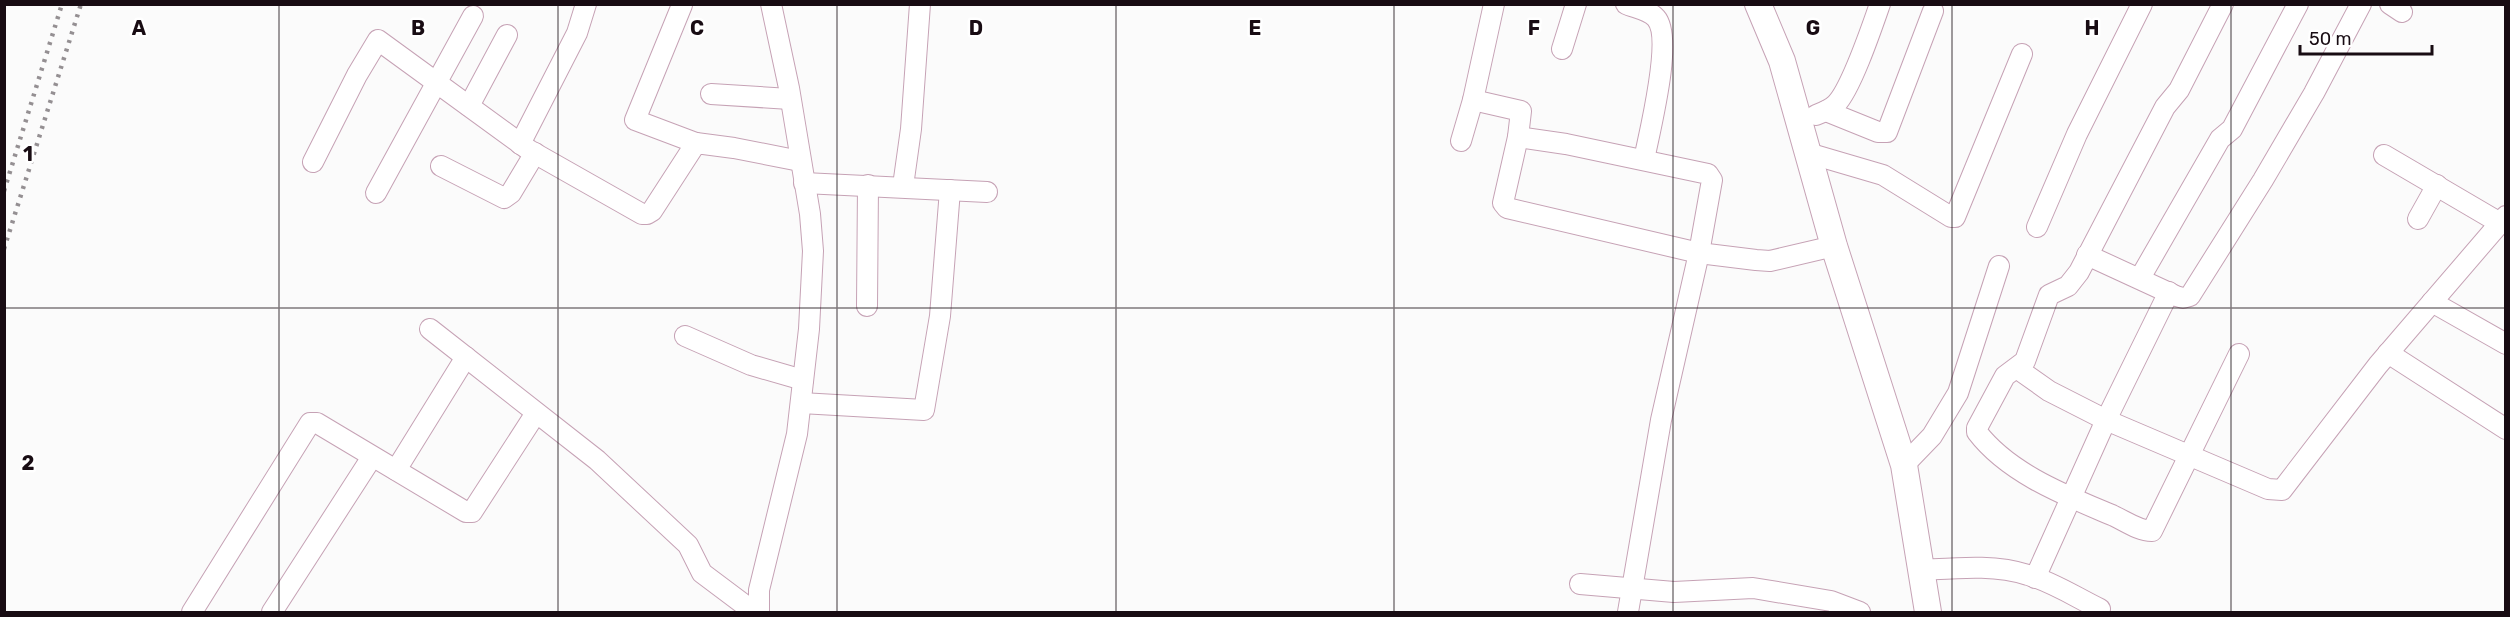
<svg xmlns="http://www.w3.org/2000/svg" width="2510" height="617" font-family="Rubik,sans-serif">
  <rect width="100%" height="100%" fill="#fbfbfb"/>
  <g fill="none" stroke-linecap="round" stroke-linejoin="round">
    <g stroke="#c6a2b5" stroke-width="22">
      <g id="minor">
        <path d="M 1626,4 C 1635,8 1649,10 1656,18 C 1674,38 1649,133 1644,160"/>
        <path d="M 2223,4 L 2179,90 L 2165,107 L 2079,272 L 2068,286 L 2049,295 L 2025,361 L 2005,376 L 1977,428 L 1977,432 C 2009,474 2067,496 2114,516 C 2125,521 2139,531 2152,531 L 2239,354"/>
        <polyline points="2390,4 2402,12"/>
        <polyline points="682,5 635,120 696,143"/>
        <polyline points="1562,49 1576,4"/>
        <polyline points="711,94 790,99"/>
        <polyline points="1473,100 1521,111 1518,137 1503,203 1507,208 1699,253 1756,260 1770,261 1834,246"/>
        <polyline points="469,106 507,35"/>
        <polyline points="1826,111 1878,132 1887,132 1933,11"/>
        <path d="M 1816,115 C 1824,112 1831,109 1836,104 C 1851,89 1872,27 1880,4"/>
        <polyline points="1518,137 1566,144 1708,174 1712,180 1699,253 1661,420 1628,612"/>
        <polyline points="1461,141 1473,100 1494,4"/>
        <polyline points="520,144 577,33 586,4"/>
        <polyline points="1808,153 1883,175 1951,217 1955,217 2022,54"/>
        <polyline points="2384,155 2500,223"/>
        <polyline points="313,162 357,75 378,40 529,150 642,214 647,214 652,211 696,143 734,148 800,161"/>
        <polyline points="441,166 504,198 511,193 535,153"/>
        <polyline points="804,183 987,192"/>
        <polyline points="903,186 911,129 920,4"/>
        <polyline points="376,193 473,16"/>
        <polyline points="2418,219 2437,185"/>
        <polyline points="2037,227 2077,134 2142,4"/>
        <polyline points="2087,255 2176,296 2183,298 2190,296 2263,180 2314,93 2361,4"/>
        <polyline points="2140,278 2220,139 2232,129 2298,4"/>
        <polyline points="2432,302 2506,344"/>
        <polyline points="867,306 868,185"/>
        <polyline points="430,329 597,460 688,545 702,573 754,612"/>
        <polyline points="685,336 751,365 803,380"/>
        <polyline points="2388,353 2506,429"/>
        <polyline points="2018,369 2049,391 2106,420 2268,489 2282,490 2378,365 2506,216"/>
        <polyline points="801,403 924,410 940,316 950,190"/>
        <polyline points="1904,465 1932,436 1958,393 1999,266"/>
        <polyline points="396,470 466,357"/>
        <path d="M 1922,570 C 1957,568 1995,564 2028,575 C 2053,582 2077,598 2100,609"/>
        <polyline points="2035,578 2106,420 2169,292"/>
        <polyline points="1580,584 1674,592 1753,588 1831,601 1860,612"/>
        <polyline points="192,612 310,423 317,423 466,512 472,512 536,413"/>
        <polyline points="272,612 372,457"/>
        <polyline points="759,612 759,590 797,434 809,329 813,251 810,214 789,88 771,4"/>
      </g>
    </g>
    <g stroke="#c6a2b5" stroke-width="28">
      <polyline id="major" points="1758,4 1782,61 1834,246 1904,465 1928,612"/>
    </g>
    <use href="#minor" stroke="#fff" stroke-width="20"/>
    <use href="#major" stroke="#fff" stroke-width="26"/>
    <g stroke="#948f92" stroke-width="4.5" stroke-dasharray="3 6" stroke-linecap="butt">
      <polyline points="4,191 62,4"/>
      <polyline points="4,249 81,4"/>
    </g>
  </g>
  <path fill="none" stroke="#180c13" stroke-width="1.5" stroke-opacity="0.55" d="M 279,4 L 279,612M 558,4 L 558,612M 837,4 L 837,612M 1116,4 L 1116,612M 1394,4 L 1394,612M 1673,4 L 1673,612M 1952,4 L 1952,612M 2231,4 L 2231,612M 4,308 L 2506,308"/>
  <g font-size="20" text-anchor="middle" font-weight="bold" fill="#180c13" stroke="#fff" stroke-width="5" stroke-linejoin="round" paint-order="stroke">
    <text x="139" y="35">A</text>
    <text x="418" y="35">B</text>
    <text x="697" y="35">C</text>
    <text x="976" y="35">D</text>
    <text x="1255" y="35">E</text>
    <text x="1534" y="35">F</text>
    <text x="1813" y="35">G</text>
    <text x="2092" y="35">H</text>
    <text x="28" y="161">1</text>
    <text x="28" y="470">2</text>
  </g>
  <rect width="2510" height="617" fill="none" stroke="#180c13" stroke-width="12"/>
  <path d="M2300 45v9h132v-9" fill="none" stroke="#180c13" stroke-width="3"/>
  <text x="2309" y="45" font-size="18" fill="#180c13" stroke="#ffffff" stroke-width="4.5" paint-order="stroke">50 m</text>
</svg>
